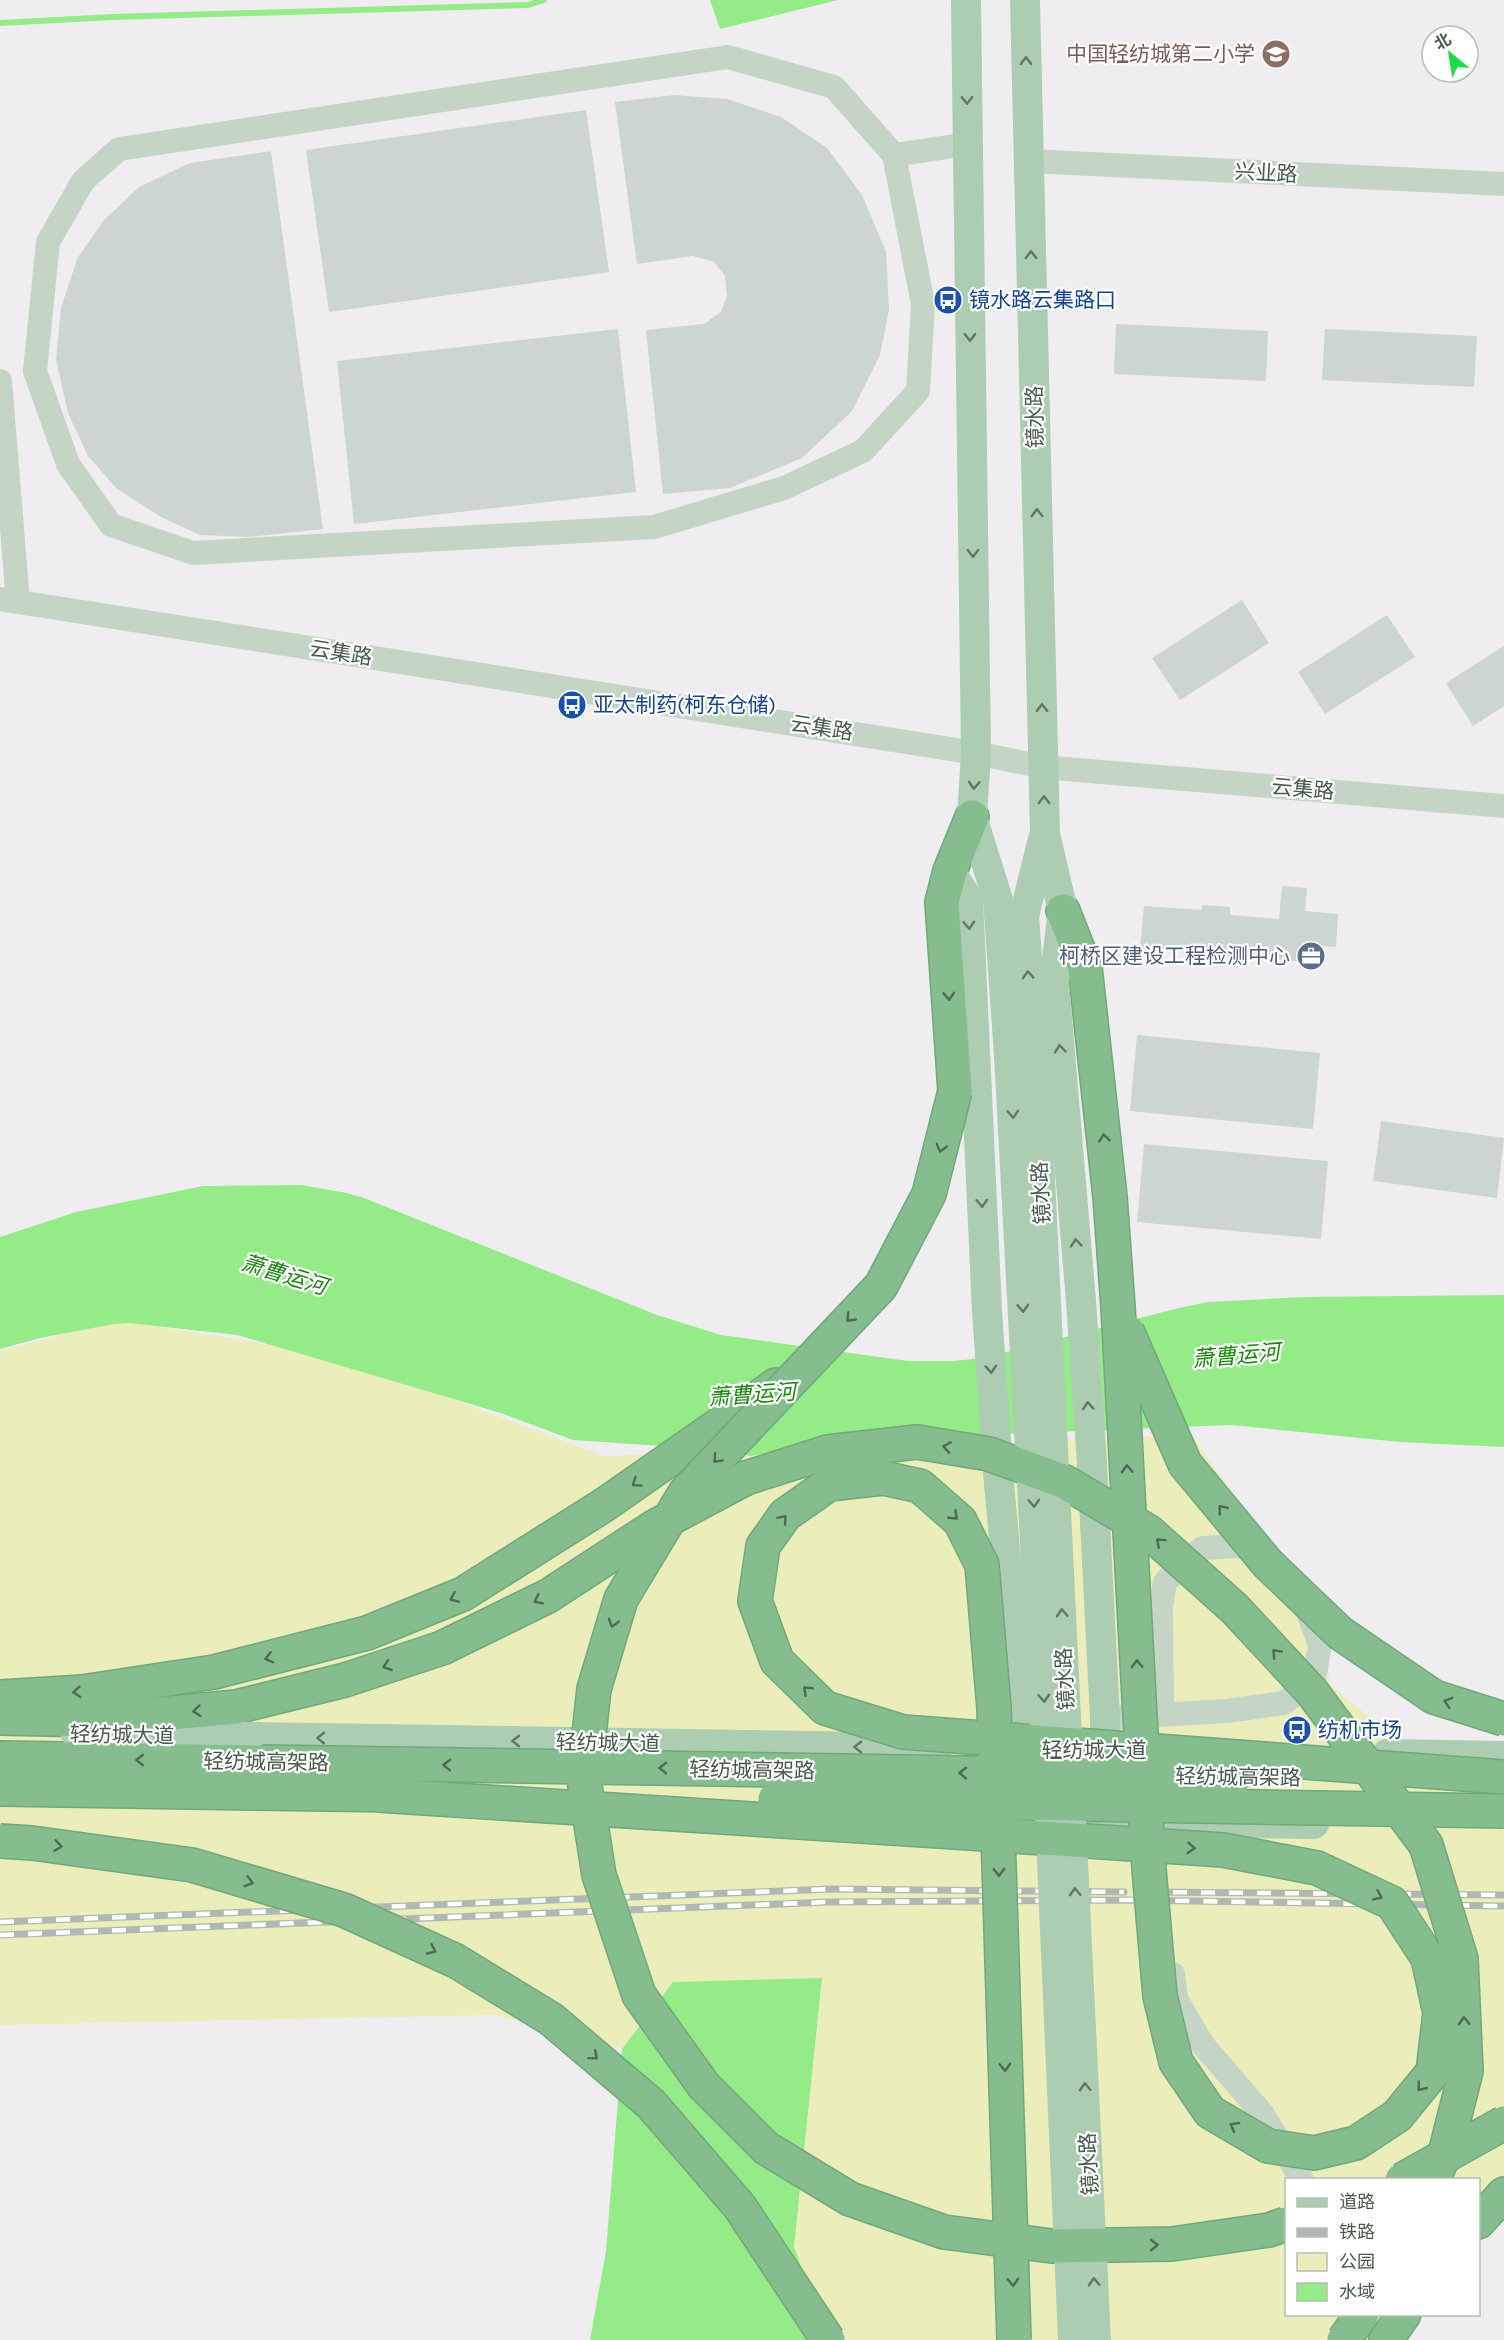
<svg xmlns="http://www.w3.org/2000/svg" width="1504" height="2340" font-family="Karla,'Noto Sans SC',sans-serif">
  <rect width="100%" height="100%" fill="#efedf0"/>
  <polygon fill="#ebeebb" points="116,1320 332,1354 604,1456 1192,1435 1244,1510 1320,1602 1330,1685 1407,1747 1504,1751 1504,2179 1479,2214 1478,2180 1286,2180 1286,2314 1405,2315 1387,2340 828,2340 794,2247 822,1978 673,1982 622,2049 495,2015 0,2025 0,1351"/>
  <g fill="#94eb88">
    <polygon points="710,0 838,0 720,29"/>
    <polygon points="301,1185 347,1193 364,1198 657,1315 721,1335 908,1361 953,1361 983,1358 1179,1308 1208,1302 1304,1297 1504,1295 1504,1447 1400,1442 1231,1425 903,1438 749,1456 735,1451 573,1440 501,1413 237,1335 129,1323 114,1324 40,1338 0,1349 0,1237 76,1212 203,1186"/>
    <polygon points="822,1978 794,2247 828,2340 590,2340 606,2251 622,2049 673,1982"/>
  </g>
  <g fill="none" stroke-linecap="round" stroke-linejoin="round">
    <polyline stroke="#94eb88" stroke-width="6" points="0,23 113,17 528,5 544,0"/>
  </g>
  <g fill="#ccd5cf">
    <polygon points="674,95 727,99 781,117 827,148 862,195 886,252 889,310 880,355 852,411 802,458 730,488 663,494 646,330 704,324 721,312 727,296 725,276 714,262 693,256 637,264 615,102"/>
    <polygon points="586,110 609,272 329,312 306,150"/>
    <polygon points="271,151 323,529 249,537 200,535 161,517 116,488 88,456 68,413 56,360 61,308 78,257 104,220 139,187 190,163"/>
    <polygon points="1116,324 1268,331 1266,381 1114,374"/>
    <polygon points="618,329 636,492 354,524 337,361"/>
    <polygon points="1325,329 1477,336 1474,387 1322,380"/>
    <polygon points="1242,600 1269,643 1180,700 1152,658"/>
    <polygon points="1387,615 1415,657 1325,714 1298,672"/>
    <polygon points="1504,646 1504,706 1473,726 1446,683"/>
    <polygon points="1282,886 1307,888 1305,911 1338,914 1336,947 1321,946 1320,963 1140,949 1144,906 1202,910 1202,905 1230,907 1230,915 1279,919"/>
    <polygon points="1137,1035 1320,1053 1313,1129 1130,1111"/>
    <polygon points="1381,1121 1504,1138 1497,1198 1373,1181"/>
    <polygon points="1144,1144 1328,1161 1321,1239 1137,1222"/>
  </g>
  <g fill="none" stroke-linecap="round" stroke-linejoin="round">
    <g stroke="#70a87b" stroke-width="36">
      <g id="highway">
        <polyline points="1063,911 1085,967 1110,1197 1118,1307"/>
        <polyline points="955,1091 942,902 950,871 972,817"/>
        <polyline points="0,1697 82,1692 214,1672 367,1633 463,1594 604,1505 776,1385"/>
        <polyline points="0,1718 96,1720 236,1707 345,1680 442,1648"/>
        <polyline points="0,1758 262,1762"/>
        <polyline points="0,1789 255,1793"/>
        <polyline points="1478,2222 1504,2194"/>
        <polyline points="1386,2340 1404,2314"/>
      </g>
    </g>
    <g stroke="#c4d5c6" stroke-width="24">
      <polygon points="728,57 834,87 894,155 923,304 918,391 863,451 784,488 654,527 193,553 111,525 68,464 35,371 48,242 83,181 119,149"/>
      <polyline points="894,155 968,144"/>
      <polyline points="1029,161 1504,184"/>
      <polyline points="0,381 18,602"/>
      <polyline points="0,599 976,753 1043,767 1504,806"/>
      <polyline points="1162,1704 1161,1607 1165,1582 1202,1548 1237,1546 1264,1553"/>
      <polyline points="1105,1718 1227,1711 1284,1703 1314,1679 1320,1645 1304,1602"/>
      <polyline points="1173,1974 1176,1999 1203,2045 1262,2113 1302,2180"/>
    </g>
    <g stroke="#adcdb2" stroke-width="30">
      <polyline points="966,0 976,753 972,817 998,900 1009,1055"/>
      <polyline points="1025,0 1045,834 1063,911 1054,982 1081,1301 1092,1464 1105,1718 1106,1821"/>
      <polyline points="950,871 968,899 987,1311 999,1484 1025,1766"/>
      <polyline points="1034,1054 1024,916 1043,839"/>
      <polyline points="76,1734 937,1748"/>
      <polyline points="1387,1754 1504,1756"/>
      <polyline points="984,1820 1314,1824"/>
    </g>
    <use href="#highway" stroke="#85bd8f" stroke-width="33"/>
    <g stroke="#b0b8b2" stroke-width="7">
      <g id="rail">
        <polyline points="1145,1892 1504,1895"/>
        <polyline points="0,1922 831,1889 1124,1892"/>
        <polyline points="0,1935 828,1902 1127,1900 1504,1906"/>
      </g>
    </g>
    <use href="#rail" stroke="#fff" stroke-width="4.5" stroke-dasharray="14" stroke-linecap="butt"/>
    <g stroke="#70a87b" stroke-width="36" stroke-linecap="butt">
      <g id="highway-bridge">
        <polyline points="955,1091 929,1194 881,1286 685,1493 621,1599 594,1689 584,1780 599,1875 639,1995 704,2086 766,2148 850,2199 944,2232 1052,2246 1172,2244 1269,2230 1286,2224"/>
        <polyline points="1127,1331 1185,1464 1268,1564 1340,1633 1434,1697 1504,1719"/>
        <polyline points="442,1648 548,1596 654,1527 746,1478 828,1452 917,1442 989,1454 1065,1482 1149,1532 1235,1609 1312,1692 1426,1845 1461,1959 1466,2071 1446,2150 1433,2180"/>
        <polyline points="262,1762 1235,1777"/>
        <polyline points="255,1793 400,1795"/>
        <polyline points="378,1795 908,1829 1223,1850 1317,1868 1392,1903 1428,1958 1440,2013 1433,2072 1397,2116 1356,2143 1314,2153 1268,2146 1210,2112 1176,2062 1160,1996 1149,1869 1139,1698 1118,1307"/>
        <polyline points="775,1799 1504,1811"/>
        <polyline points="0,1841 32,1843 192,1865 344,1910 456,1961 551,2019 651,2104 740,2207 828,2340"/>
        <polyline points="1402,2180 1504,2123"/>
        <polyline points="1014,2340 994,1708 982,1565 960,1521 920,1486 883,1478 829,1484 785,1515 763,1546 755,1601 777,1661 825,1708 903,1732 1504,1777"/>
        <polyline points="1344,2340 1362,2314"/>
      </g>
    </g>
    <g stroke="#adcdb2" stroke-width="30">
      <polyline points="1034,1054 1096,2340"/>
      <polyline points="1009,1055 1047,1765"/>
      <polyline points="1050,1816 1073,2340"/>
    </g>
    <use href="#highway-bridge" stroke="#85bd8f" stroke-width="33"/>
  </g>
  <defs><path id="oneway-chevron" d="M-2-3.5L2.5 0L-2 3.5" fill="none" stroke-width="1.6" stroke-linecap="round" stroke-linejoin="round" transform="scale(1.5)"/></defs>
  <g stroke="#607863">
    <use href="#oneway-chevron" transform="translate(1026 61) rotate(-91)"/>
    <use href="#oneway-chevron" transform="translate(967 100) rotate(89)"/>
    <use href="#oneway-chevron" transform="translate(1031 255) rotate(-91)"/>
    <use href="#oneway-chevron" transform="translate(970 337) rotate(89)"/>
    <use href="#oneway-chevron" transform="translate(1037 513) rotate(-91)"/>
    <use href="#oneway-chevron" transform="translate(973 553) rotate(89)"/>
    <use href="#oneway-chevron" transform="translate(1042 708) rotate(-91)"/>
    <use href="#oneway-chevron" transform="translate(974 785) rotate(93)"/>
    <use href="#oneway-chevron" transform="translate(1044 800) rotate(-91)"/>
    <use href="#oneway-chevron" transform="translate(969 925) rotate(87)"/>
    <use href="#oneway-chevron" transform="translate(1028 975) rotate(-94)"/>
    <use href="#oneway-chevron" transform="translate(1060 1049) rotate(-95)"/>
    <use href="#oneway-chevron" transform="translate(1013 1114) rotate(87)"/>
    <use href="#oneway-chevron" transform="translate(982 1203) rotate(87)"/>
    <use href="#oneway-chevron" transform="translate(1076 1243) rotate(-95)"/>
    <use href="#oneway-chevron" transform="translate(1023 1308) rotate(87)"/>
    <use href="#oneway-chevron" transform="translate(991 1369) rotate(86)"/>
    <use href="#oneway-chevron" transform="translate(1088 1406) rotate(-94)"/>
    <use href="#oneway-chevron" transform="translate(1034 1503) rotate(87)"/>
    <use href="#oneway-chevron" transform="translate(1062 1613) rotate(-93)"/>
    <use href="#oneway-chevron" transform="translate(1044 1698) rotate(87)"/>
    <use href="#oneway-chevron" transform="translate(321 1738) rotate(-179)"/>
    <use href="#oneway-chevron" transform="translate(516 1741) rotate(-179)"/>
    <use href="#oneway-chevron" transform="translate(858 1747) rotate(-179)"/>
    <use href="#oneway-chevron" transform="translate(1075 1892) rotate(-93)"/>
    <use href="#oneway-chevron" transform="translate(1085 2087) rotate(-93)"/>
    <use href="#oneway-chevron" transform="translate(1094 2282) rotate(-92)"/>
  </g>
  <g stroke="#4f6a54">
    <use href="#oneway-chevron" transform="translate(949 996) rotate(86)"/>
    <use href="#oneway-chevron" transform="translate(1104 1138) rotate(-96)"/>
    <use href="#oneway-chevron" transform="translate(941 1148) rotate(105)"/>
    <use href="#oneway-chevron" transform="translate(850 1318) rotate(134)"/>
    <use href="#oneway-chevron" transform="translate(947 1447) rotate(-171)"/>
    <use href="#oneway-chevron" transform="translate(717 1459) rotate(133)"/>
    <use href="#oneway-chevron" transform="translate(1127 1469) rotate(-93)"/>
    <use href="#oneway-chevron" transform="translate(636 1483) rotate(145)"/>
    <use href="#oneway-chevron" transform="translate(1222 1509) rotate(-130)"/>
    <use href="#oneway-chevron" transform="translate(954 1516) rotate(43)"/>
    <use href="#oneway-chevron" transform="translate(783 1519) rotate(-49)"/>
    <use href="#oneway-chevron" transform="translate(1160 1542) rotate(-138)"/>
    <use href="#oneway-chevron" transform="translate(454 1598) rotate(157)"/>
    <use href="#oneway-chevron" transform="translate(538 1600) rotate(154)"/>
    <use href="#oneway-chevron" transform="translate(613 1623) rotate(106)"/>
    <use href="#oneway-chevron" transform="translate(1276 1653) rotate(-133)"/>
    <use href="#oneway-chevron" transform="translate(269 1658) rotate(166)"/>
    <use href="#oneway-chevron" transform="translate(1137 1664) rotate(-93)"/>
    <use href="#oneway-chevron" transform="translate(387 1666) rotate(161)"/>
    <use href="#oneway-chevron" transform="translate(807 1690) rotate(-136)"/>
    <use href="#oneway-chevron" transform="translate(77 1692) rotate(175)"/>
    <use href="#oneway-chevron" transform="translate(1448 1702) rotate(-163)"/>
    <use href="#oneway-chevron" transform="translate(197 1711) rotate(174)"/>
    <use href="#oneway-chevron" transform="translate(140 1760) rotate(-179)"/>
    <use href="#oneway-chevron" transform="translate(447 1765) rotate(-179)"/>
    <use href="#oneway-chevron" transform="translate(663 1768) rotate(-179)"/>
    <use href="#oneway-chevron" transform="translate(963 1773) rotate(-179)"/>
    <use href="#oneway-chevron" transform="translate(58 1846) rotate(8)"/>
    <use href="#oneway-chevron" transform="translate(1191 1848) rotate(4)"/>
    <use href="#oneway-chevron" transform="translate(999 1872) rotate(88)"/>
    <use href="#oneway-chevron" transform="translate(249 1882) rotate(16)"/>
    <use href="#oneway-chevron" transform="translate(1378 1896) rotate(25)"/>
    <use href="#oneway-chevron" transform="translate(432 1950) rotate(25)"/>
    <use href="#oneway-chevron" transform="translate(1464 2021) rotate(-92)"/>
    <use href="#oneway-chevron" transform="translate(594 2056) rotate(40)"/>
    <use href="#oneway-chevron" transform="translate(1005 2067) rotate(88)"/>
    <use href="#oneway-chevron" transform="translate(1421 2087) rotate(129)"/>
    <use href="#oneway-chevron" transform="translate(1234 2126) rotate(-150)"/>
    <use href="#oneway-chevron" transform="translate(1154 2245) rotate(-1)"/>
    <use href="#oneway-chevron" transform="translate(1013 2282) rotate(88)"/>
  </g>
  <defs>
    <g id="school-disc" transform="scale(1.5)"><circle r="9.5" fill="#8d6e63" stroke="#fff"/><path d="M0-5L7-2L0 1L-7-2ZM-4 1L0 2.5L4 1V4Q0 6-4 4Z" fill="#fff"/></g>
    <g id="bus-disc" transform="scale(1.5)"><circle r="9.5" fill="#1a4fb4" stroke="#fff"/><path d="M-5-6H5V4H4V6H2V4H-2V6H-4V4H-5ZM-3.5-4V0h7V-4ZM-3.5 1.2v1.5H-2V1.2ZM2 1.2v1.5H3.5V1.2Z" fill="#fff"/></g>
    <g id="office-disc" transform="scale(1.5)"><circle r="9.5" fill="#5c6f8a" stroke="#fff"/><path d="M-6-3h4V-5.5h4V-3h4V5H-6ZM-1-4.5V-3h2v-1.5ZM-6 0V1H6V0Z" fill="#fff"/></g>
  </defs>
  <g fill-rule="evenodd">
    <use href="#school-disc" x="1276" y="54"/>
    <use href="#bus-disc" x="948" y="300"/>
    <use href="#bus-disc" x="572" y="705"/>
    <use href="#office-disc" x="1311" y="956"/>
    <use href="#bus-disc" x="1297" y="1730"/>
  </g>
  <g text-anchor="middle" dominant-baseline="central" stroke-width="4.5" stroke-linejoin="round" paint-order="stroke">
    <g font-size="21" fill="#785e54" stroke="#fff" text-anchor="end">
      <text x="1255" y="54">中国轻纺城第二小学</text>
    </g>
    <g font-size="21" fill="#465b49" stroke="#fff">
      <text transform="translate(1266 173) rotate(3)">兴业路</text>
      <text transform="translate(1035 417) rotate(-91)">镜水路</text>
      <text transform="translate(341 653) rotate(9)">云集路</text>
      <text transform="translate(822 728) rotate(9)">云集路</text>
      <text transform="translate(1303 789) rotate(5)">云集路</text>
      <text transform="translate(1041 1193) rotate(-93)">镜水路</text>
      <text transform="translate(1065 1679) rotate(-93)">镜水路</text>
      <text transform="translate(122 1735) rotate(1)">轻纺城大道</text>
      <text transform="translate(608 1743) rotate(1)">轻纺城大道</text>
      <text x="1094" y="1750">轻纺城大道</text>
      <text transform="translate(266 1762) rotate(1)">轻纺城高架路</text>
      <text transform="translate(752 1770) rotate(1)">轻纺城高架路</text>
      <text transform="translate(1238 1777) rotate(1)">轻纺城高架路</text>
      <text transform="translate(1089 2164) rotate(-93)">镜水路</text>
    </g>
    <g font-size="21" fill="#164399" stroke="#fff" text-anchor="start">
      <text x="969" y="300">镜水路云集路口</text>
      <text x="593" y="705">亚太制药(柯东仓储)</text>
      <text x="1318" y="1730">纺机市场</text>
    </g>
    <g font-size="21" fill="#4e5e75" stroke="#fff" text-anchor="end">
      <text x="1290" y="956">柯桥区建设工程检测中心</text>
    </g>
    <g font-size="22" font-style="italic" fill="#1c890e" stroke="#fff">
      <text transform="translate(284 1275) rotate(17)">萧曹运河</text>
      <text transform="translate(1236 1356) rotate(-5)">萧曹运河</text>
      <text transform="translate(752 1395) rotate(-4)">萧曹运河</text>
    </g>
  </g>
  <rect x="1285" y="2178" width="195" height="138" fill="#ffffff" stroke="#b5bdb6" stroke-width="1.5"/>
  <rect x="1297" y="2198" width="30" height="9" fill="#adcdb2" stroke="#b5bdb6" stroke-width="1.5"/>
  <text x="1339" y="2208" font-size="18" fill="#465b49">道路</text>
  <rect x="1297" y="2228" width="30" height="9" fill="#b0b8b2" stroke="#b5bdb6" stroke-width="1.5"/>
  <text x="1339" y="2238" font-size="18" fill="#465b49">铁路</text>
  <rect x="1297" y="2253" width="30" height="18" fill="#ebeebb" stroke="#b5bdb6" stroke-width="1.5"/>
  <text x="1339" y="2268" font-size="18" fill="#465b49">公园</text>
  <rect x="1297" y="2283" width="30" height="18" fill="#94eb88" stroke="#b5bdb6" stroke-width="1.5"/>
  <text x="1339" y="2298" font-size="18" fill="#465b49">水域</text>
  <g transform="translate(1450 54) rotate(330)"><circle r="28" fill="#ffffff" stroke="#b5bdb6" stroke-width="1.5"/>
  <path d="M0-4.5L10 22L0 15L-10 22Z" fill="#19de48"/>
  <text y="-9" font-size="16" font-weight="bold" text-anchor="middle" fill="#465b49">北</text>
  </g>
</svg>
